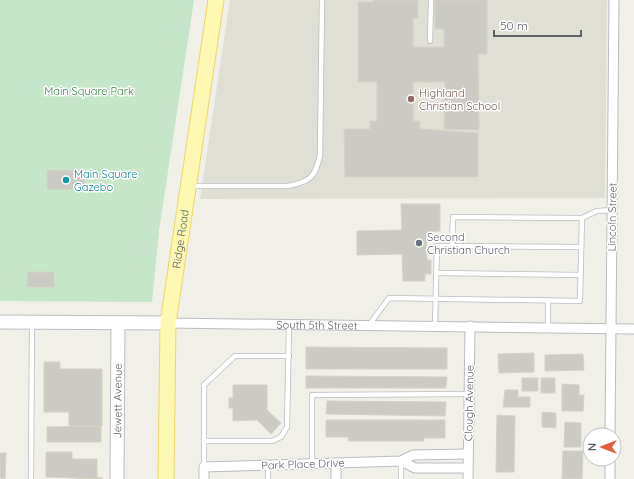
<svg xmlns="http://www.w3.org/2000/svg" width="634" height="479" font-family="Quicksand,sans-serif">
  <rect width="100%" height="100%" fill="#f1f0e8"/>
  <polygon fill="#e0dfd6" points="230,0 607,0 605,198 200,199"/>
  <polygon fill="#c6e6ca" points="0,0 194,0 159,231 152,302 0,301"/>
  <g fill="#cccac4" stroke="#d5d2c6">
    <polygon points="373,0 418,0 418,18 413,18 413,47 444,47 444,29 435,29 435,0 487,0 487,54 478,54 479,130 444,129 445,82 413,82 413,121 420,121 420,129 478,133 478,177 345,177 344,129 370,129 370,121 377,121 377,82 358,82 358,2 373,2"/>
    <polygon points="47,170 85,171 84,190 47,189"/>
    <polygon points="401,204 440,204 440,231 426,232 427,260 431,260 431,274 425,274 425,281 403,281 402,254 357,255 357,231 402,230"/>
    <polygon points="28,272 54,272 54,287 27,287"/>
    <polygon points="306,347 447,348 447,369 306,369"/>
    <polygon points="534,353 534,372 499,373 498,354"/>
    <polygon points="583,354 584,370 545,371 545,355"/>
    <polygon points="44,362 60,362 60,369 102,369 102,426 69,426 69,412 44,412"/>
    <polygon points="306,376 447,377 446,388 306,388"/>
    <rect x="522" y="378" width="16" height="13"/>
    <rect x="541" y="378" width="14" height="15"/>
    <polygon points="562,384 579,385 579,395 584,395 583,411 562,411"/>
    <polygon points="233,385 267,385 267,410 281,423 271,434 257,420 233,421 233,408 229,408 229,398 233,398"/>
    <polygon points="505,390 518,390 518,397 530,397 530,407 503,407"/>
    <polygon points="327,401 446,402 445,416 326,414"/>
    <polygon points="542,412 556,413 556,428 542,427"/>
    <polygon points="497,415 515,416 514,472 496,472"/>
    <polygon points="326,420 445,420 445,438 424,438 424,441 348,441 348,437 326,437"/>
    <polygon points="565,422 581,423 581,447 564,447"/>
    <polygon points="101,426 101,442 47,442 47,427"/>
    <polygon points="563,451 583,451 582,479 562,479"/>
    <polygon points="46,452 72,452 72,459 97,459 97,477 102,478 102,479 46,477"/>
    <polygon points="0,453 6,453 5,479 0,478"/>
  </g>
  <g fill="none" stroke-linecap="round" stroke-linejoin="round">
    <g stroke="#babcc1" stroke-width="6">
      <g id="lane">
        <polyline points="430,41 431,0"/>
        <path d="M 192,186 L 288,186 C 310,182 316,176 320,155 L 322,0"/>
        <polyline points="452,246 453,217 582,218"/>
        <polyline points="436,273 580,275"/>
        <polyline points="369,325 389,298 580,301 582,218 597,211 612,210"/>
        <polyline points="435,326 437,246 581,247"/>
        <polyline points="548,327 548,300"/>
        <polyline points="204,441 272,441 281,437 287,427 289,325"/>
        <polyline points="312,464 312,395 469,394"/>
        <polyline points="204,467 204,385 235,356 289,356"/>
        <polyline points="31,479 32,323"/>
        <polyline points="268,479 268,465"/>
        <polyline points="401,479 401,461"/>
      </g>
    </g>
    <g stroke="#babcc1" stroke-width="11">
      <g id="street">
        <path id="s1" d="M 168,323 L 634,329"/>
        <polyline points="610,435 614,0"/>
        <polyline points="401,461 415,468 468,468"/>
        <polyline points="204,479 204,467 401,461 413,455 468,454"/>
        <polyline points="336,479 336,463"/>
        <polyline points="468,479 470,326"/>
        <polyline points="610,479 610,459"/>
      </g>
    </g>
    <g stroke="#bbbdc3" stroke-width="15">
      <g id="secondary">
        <polyline points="0,322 168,323"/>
        <path id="s2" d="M 117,479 L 118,323"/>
      </g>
    </g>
    <g stroke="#ecd666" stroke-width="17">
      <g id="primary">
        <path id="s3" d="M 166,479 L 168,323 L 216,0"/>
      </g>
    </g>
    <use href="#lane" stroke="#fff" stroke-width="4.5"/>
    <use href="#street" stroke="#fff" stroke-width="9"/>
    <use href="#secondary" stroke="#fff" stroke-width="13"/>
    <use href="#primary" stroke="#fcf8b2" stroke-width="15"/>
  </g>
  <circle fill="#8d6e63" stroke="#fff" stroke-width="1.5" cx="411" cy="99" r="4"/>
  <circle fill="#0f9aa8" stroke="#fff" stroke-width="1.5" cx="66" cy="180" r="4"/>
  <circle fill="#6b7280" stroke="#fff" stroke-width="1.5" cx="419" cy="243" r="4"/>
  <g text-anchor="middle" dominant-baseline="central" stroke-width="3" stroke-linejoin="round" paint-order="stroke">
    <g font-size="11" fill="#398445" stroke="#fff">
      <text x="89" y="91">Main Square Park</text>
    </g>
    <g font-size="11" fill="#785e54" stroke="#fff" text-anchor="start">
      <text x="419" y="93">Highland<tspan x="419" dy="13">Christian School</tspan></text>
    </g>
    <g font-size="11" fill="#0d838f" stroke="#fff" text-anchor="start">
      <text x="74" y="174">Main Square<tspan x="74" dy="13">Gazebo</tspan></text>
    </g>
    <g font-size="11" fill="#5f6267" stroke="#fff">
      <text transform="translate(612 217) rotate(-89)">Lincoln Street</text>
      <text stroke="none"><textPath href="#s3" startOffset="241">Ridge Road</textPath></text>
      <text stroke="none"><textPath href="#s1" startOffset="149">South 5th Street</textPath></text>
      <text stroke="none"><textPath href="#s2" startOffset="78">Jewett Avenue</textPath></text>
      <text transform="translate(469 403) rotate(-89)">Clough Avenue</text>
      <text transform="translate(303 464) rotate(-2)">Park Place Drive</text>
    </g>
    <g font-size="11" fill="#5b616d" stroke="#fff" text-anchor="start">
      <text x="427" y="237">Second<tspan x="427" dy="13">Christian Church</tspan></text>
    </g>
  </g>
  <g transform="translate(602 447) rotate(270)"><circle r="19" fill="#ffffff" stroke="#bfc0c2"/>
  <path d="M0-3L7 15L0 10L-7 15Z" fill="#e35c3c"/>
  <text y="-6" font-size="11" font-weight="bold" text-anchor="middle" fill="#5f6267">N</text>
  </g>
  <path d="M494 30v6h87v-6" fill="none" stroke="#5f6267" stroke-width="2"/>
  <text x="500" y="30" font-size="12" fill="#5f6267" stroke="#ffffff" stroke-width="3" paint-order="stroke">50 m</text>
</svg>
